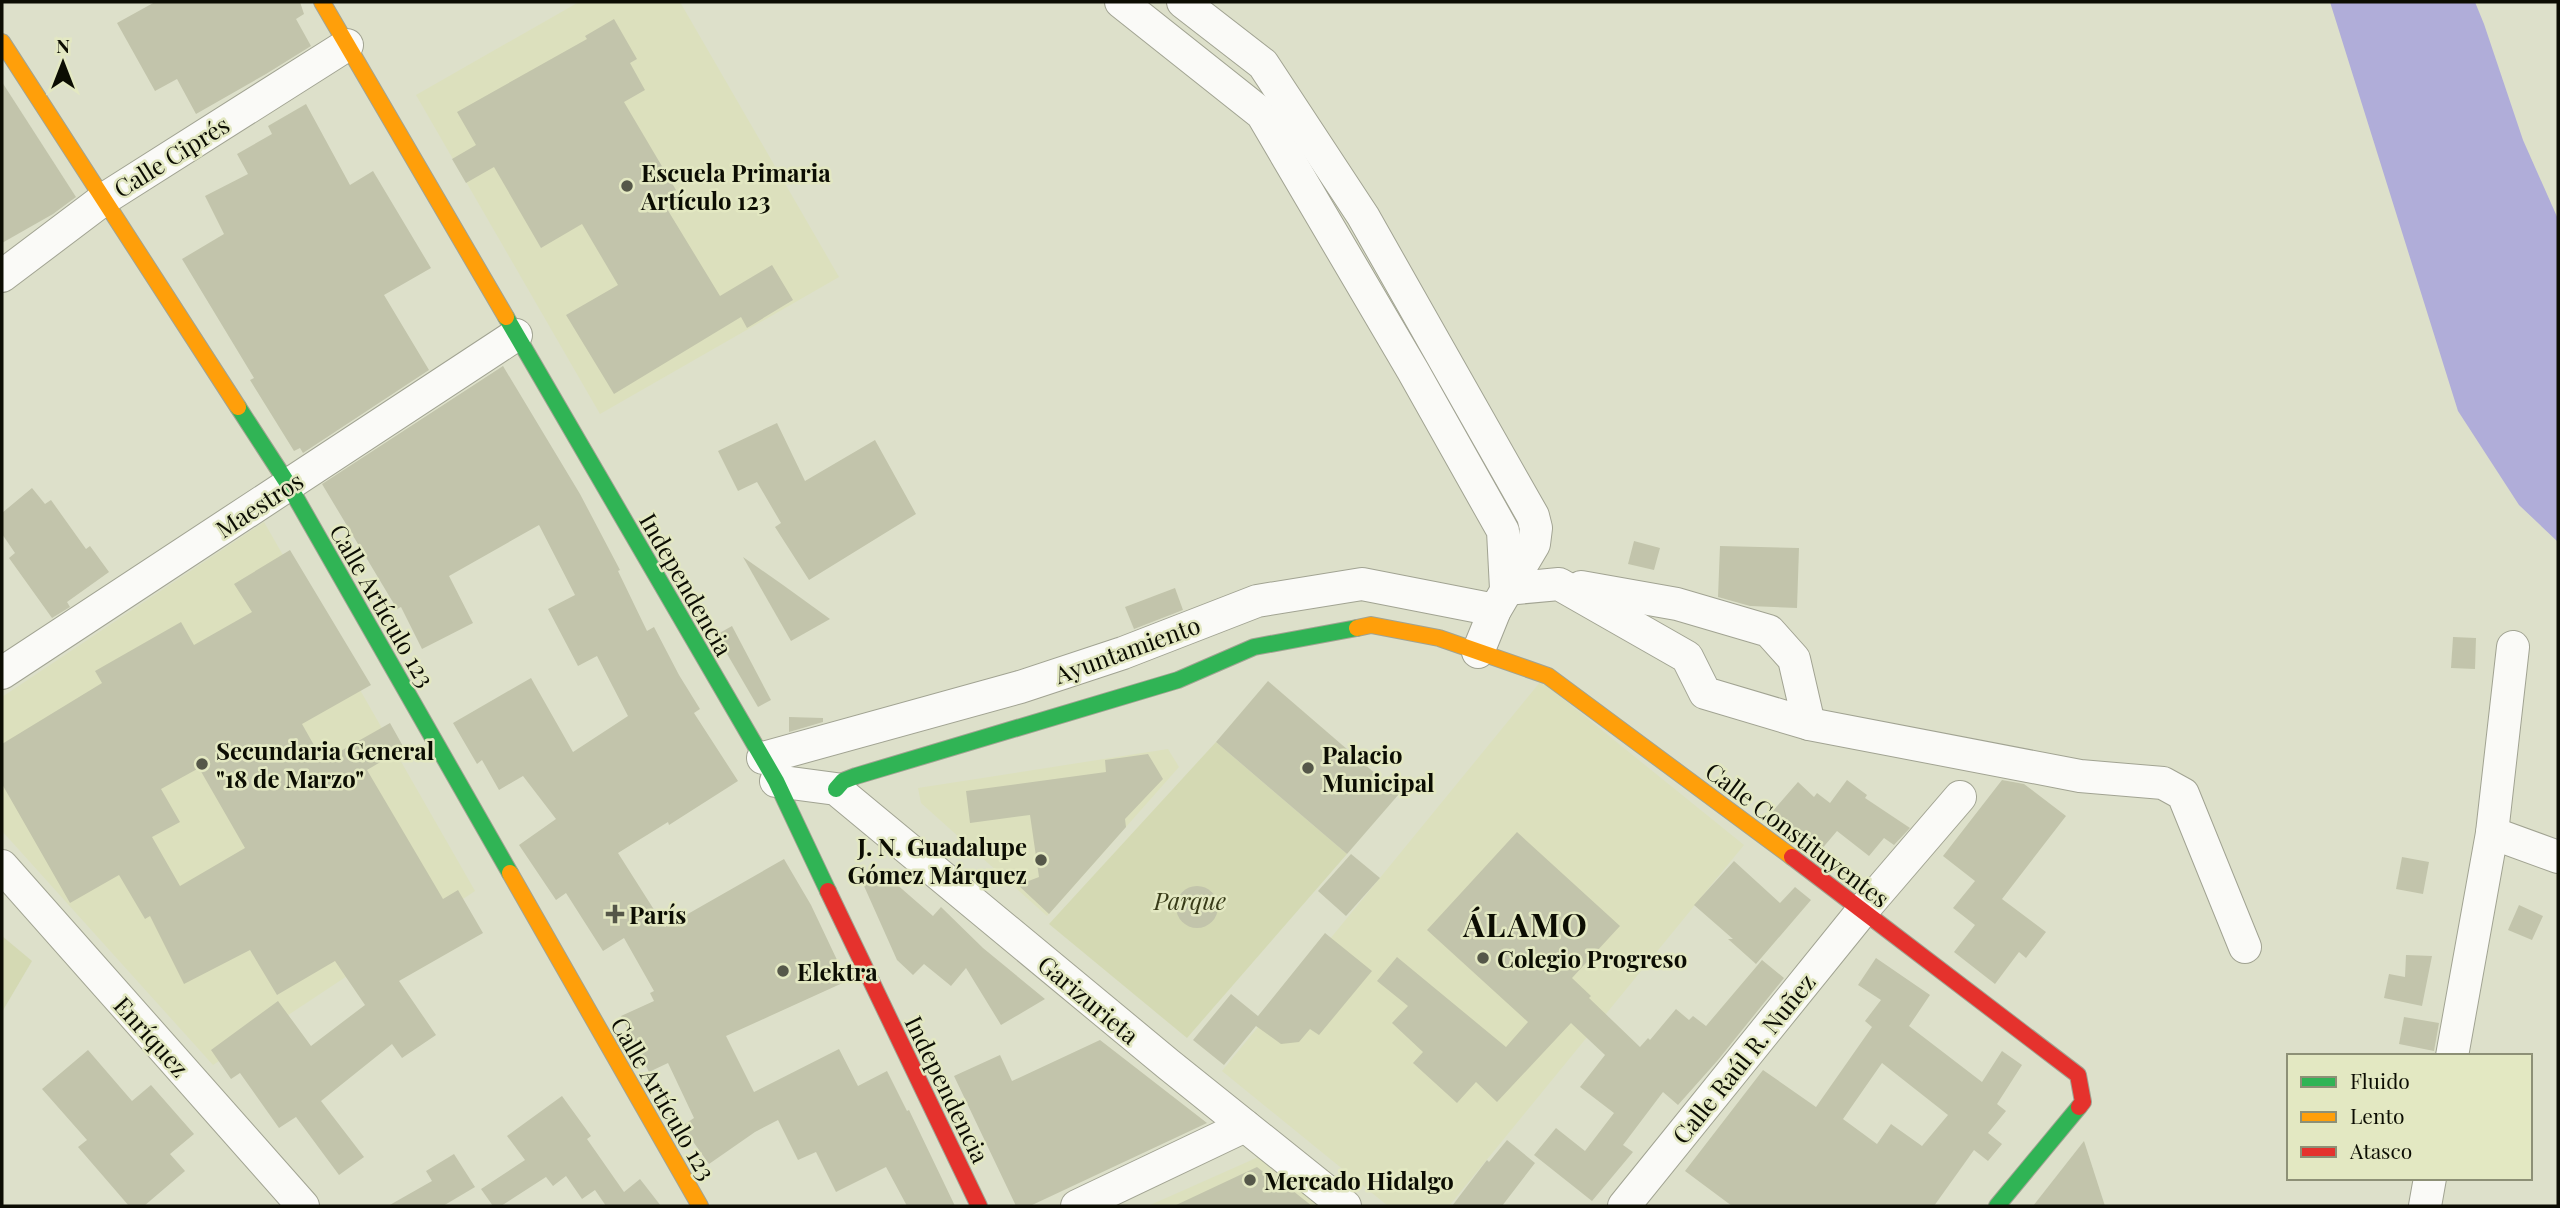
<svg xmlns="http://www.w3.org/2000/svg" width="2560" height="1208" font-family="'Playfair Display',serif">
  <rect width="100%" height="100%" fill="#dde0ca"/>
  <g fill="#dce0bd">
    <polygon points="579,2 680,2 839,277 600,414 416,95"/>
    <polygon points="264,522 475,891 213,1065 2,831 2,697"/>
    <polygon points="1541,681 1744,845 1449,1206 1388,1206 1222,1071"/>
    <polygon points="1168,749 1179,767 1047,916 921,803 918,788"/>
    <polygon points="1263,1155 1326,1206 1148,1206"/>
  </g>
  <g fill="#d4d9b3">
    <polygon points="1216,742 1347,854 1187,1038 1049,924"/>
    <polygon points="2,936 32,961 2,1012"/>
  </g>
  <polygon fill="#b0add9" points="2330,2 2475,2 2484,24 2523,140 2558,219 2558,542 2519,505 2458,411"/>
  <g fill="#c2c4ab" fill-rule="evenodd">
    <polygon points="155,2 300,2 304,14 296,19 311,46 266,74 196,114 177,79 155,91 117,23"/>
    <polygon points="614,19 637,59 630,63 645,90 624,102 676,190 661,199 720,296 772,265 793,300 747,328 741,317 614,394 566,315 618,285 582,224 541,248 494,167 466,183 452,159 476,145 457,112 587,39 585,36"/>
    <polygon points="2,82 76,197 53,214 2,243"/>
    <polygon points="306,104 350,185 373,171 431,268 384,295 429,370 303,453 300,448 294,451 250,380 254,378 182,259 224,234 205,196 248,174 237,154 272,134 268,126"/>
    <polygon points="503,366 580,494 620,570 618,571 647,631 654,627 679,675 700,709 694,713 738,781 669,825 668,822 618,853 665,927 784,859 811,905 847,981 726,1036 754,1092 839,1049 858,1086 887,1071 907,1111 909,1110 955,1206 907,1206 886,1167 836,1192 816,1152 798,1160 778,1120 755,1132 709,1164 682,1126 694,1118 668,1063 649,1072 621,1016 654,1001 650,993 654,991 624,938 603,951 566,893 556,900 519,845 556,819 523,776 499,790 482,760 477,764 453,723 531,678 573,752 628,716 597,656 578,666 548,609 575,595 539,525 449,576 473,623 422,649 401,607 397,609 322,484"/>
    <polygon points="777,423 805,481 875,440 916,514 809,580 775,527 781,523 757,482 738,491 718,451"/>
    <polygon points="32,488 45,504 51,500 86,549 90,546 109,572 67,602 70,607 52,618 9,558 15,553 2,534 2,513"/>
    <polygon points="1634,541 1660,548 1654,570 1628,564"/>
    <polygon points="1720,546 1799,548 1797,608 1750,606 1718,597"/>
    <path d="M 290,550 L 371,685 L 302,724 L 323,761 L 390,723 L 404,748 L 367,770 L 443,899 L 458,890 L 483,933 L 399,981 L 436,1035 L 402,1058 L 392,1044 L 321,1101 L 364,1157 L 339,1175 L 296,1117 L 279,1128 L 240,1073 L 231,1079 L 211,1050 L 278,1001 L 311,1046 L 365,1005 L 335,961 L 277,995 L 250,950 L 184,984 L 150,916 L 145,919 L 119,875 L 70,903 L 2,784 L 2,744 L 102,683 L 95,671 L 181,622 L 194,645 L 252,612 L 234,584 ZM 199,768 L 245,848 L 180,886 L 152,837 L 180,822 L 161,789 Z"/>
    <polygon points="743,557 783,585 830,619 791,641"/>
    <polygon points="1175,588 1183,610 1134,629 1125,607"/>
    <polygon points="732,626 771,700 758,707 716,635"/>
    <polygon points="2453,637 2476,638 2475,669 2451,668"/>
    <polygon points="1268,681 1399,794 1347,854 1216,742"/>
    <polygon points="789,717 823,718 823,722 789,732"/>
    <polygon points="1148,754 1163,779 1125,819 1126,827 1049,914 1018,885 1039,877 1030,815 970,823 966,791 1106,772 1105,760"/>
    <polygon points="1847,780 1867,795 1865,798 1910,828 1894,845 1884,838 1869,856 1837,831 1820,851 1771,813 1798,782 1814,797 1817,793 1830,803"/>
    <polygon points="2002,780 2024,784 2066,816 2002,899 2046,932 2026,958 2019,952 1995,984 1954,952 1975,925 1953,908 1975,881 1943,856"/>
    <polygon points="1517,832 1620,926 1572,978 1591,996 1589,998 1640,1047 1648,1038 1650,1040 1676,1009 1689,1020 1693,1016 1706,1026 1762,960 1784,978 1718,1060 1678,1105 1663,1092 1623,1145 1633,1152 1592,1201 1534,1155 1556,1128 1585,1151 1614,1113 1580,1087 1605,1055 1571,1023 1497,1102 1476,1082 1457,1103 1413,1063 1423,1052 1392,1023 1408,1006 1377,981 1397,957 1506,1047 1528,1022 1427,930"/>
    <polygon points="1351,854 1380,878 1346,916 1318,891"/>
    <polygon points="2402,857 2429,862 2423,894 2396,889"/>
    <polygon points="1734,861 1780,903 1795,887 1811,900 1756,964 1728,939 1733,939 1694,905"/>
    <polygon points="879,869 933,916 941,907 983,948 1045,999 1001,1025 966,968 951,986 924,964 913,975 897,960 864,886"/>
    <circle cx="1197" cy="907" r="21"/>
    <polygon points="2519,905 2543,916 2532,940 2508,930"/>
    <polygon points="1325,933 1372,971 1319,1035 1310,1029 1299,1042 1281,1044 1256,1026 1224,1065 1193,1040 1231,994 1258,1016"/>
    <polygon points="2406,955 2432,956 2422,1006 2384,998 2389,974 2405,977"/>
    <path d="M 1876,958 L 1930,995 L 1909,1026 L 1982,1082 L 2002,1051 L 2022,1065 L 1997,1104 L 2006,1111 L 1988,1133 L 2002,1144 L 1988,1161 L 1974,1150 L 1934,1206 L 1732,1206 L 1685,1171 L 1763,1070 L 1816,1107 L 1872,1027 L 1865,1021 L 1881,1000 L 1858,985 ZM 1882,1063 L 1948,1115 L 1922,1146 L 1891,1124 L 1877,1144 L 1843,1119 Z"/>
    <polygon points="2404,1017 2439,1023 2434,1051 2399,1044"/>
    <polygon points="1100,1040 1207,1123 1030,1206 1016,1206 954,1076 1000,1055 1012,1081"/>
    <polygon points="88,1050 132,1101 151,1085 194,1134 170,1154 185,1171 144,1206 129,1206 78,1147 87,1140 42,1089"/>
    <polygon points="562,1096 591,1136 587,1139 624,1192 640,1179 661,1206 606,1206 595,1190 582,1199 566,1176 553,1186 546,1177 501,1206 493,1206 481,1189 525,1160 507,1136"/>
    <polygon points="1507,1140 1535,1163 1502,1206 1452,1206 1487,1160 1489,1162"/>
    <polygon points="2084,1141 2105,1206 2033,1206"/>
    <polygon points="454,1154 475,1187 443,1206 388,1206 432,1181 426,1171"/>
    <polygon points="1257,1167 1276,1182 1278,1179 1312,1206 1174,1206"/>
  </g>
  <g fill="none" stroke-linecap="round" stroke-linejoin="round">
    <g stroke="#a1a392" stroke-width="34">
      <g id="street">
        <polyline points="1121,2 1262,114 1413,371 1503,531 1506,589"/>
        <polyline points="1183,2 1263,64 1363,216 1533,516 1536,528 1534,544 1495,610 1478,652"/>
        <polyline points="2,276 104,199 347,45"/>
        <polyline points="1581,587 1677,604 1769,631 1794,659 1809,724"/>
        <polyline points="1506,589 1559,584 1687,657 1705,693 1809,724 2080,776 2163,783 2183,794 2245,947"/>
        <polyline points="2,673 516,335"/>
        <polyline points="763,758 1020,687 1123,653 1257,601 1362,584 1495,610"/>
        <polyline points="776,781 836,789 1168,1064 1345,1206"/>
        <polyline points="2492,833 2558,857"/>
        <polyline points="2,866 303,1206"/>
        <polyline points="2452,1056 2492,833 2513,647"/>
        <polyline points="1077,1206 1245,1126"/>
        <polyline points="1624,1206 1863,910 1960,797"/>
        <polyline points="2425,1206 2430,1178"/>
      </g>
    </g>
    <g stroke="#a1a392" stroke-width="18">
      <g id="fast">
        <polyline points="506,317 776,781 828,891"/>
        <polyline points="238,407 288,484 510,873"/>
        <polyline points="836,789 843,781 856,776 1178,680 1254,647 1357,628"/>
        <polyline points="1997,1206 2079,1107"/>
      </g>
    </g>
    <g stroke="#a1a392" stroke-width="18">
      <g id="slow">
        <polyline points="322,2 506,317"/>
        <polyline points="2,42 238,407"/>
        <polyline points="1357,628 1371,625 1439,638 1548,676 1792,857"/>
        <polyline points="510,873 700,1206"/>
      </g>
    </g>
    <g stroke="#a1a392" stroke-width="18">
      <g id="jam">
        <polyline points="1792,857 2078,1075 2083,1102 2079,1107"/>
        <polyline points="828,891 979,1206"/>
      </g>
    </g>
    <use href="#street" stroke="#fafaf7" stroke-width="32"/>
    <use href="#fast" stroke="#30b455" stroke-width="16"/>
    <use href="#slow" stroke="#ff9f0a" stroke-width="16"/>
    <use href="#jam" stroke="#e5322d" stroke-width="16"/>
  </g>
  <g fill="#555749" stroke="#e3e8c2" stroke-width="2.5">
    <circle cx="627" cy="186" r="7"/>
    <circle cx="202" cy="764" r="7"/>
    <circle cx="1308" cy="768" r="7"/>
    <circle cx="1041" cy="860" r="7"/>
    <path d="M611.5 903.5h7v7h7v7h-7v7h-7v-7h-7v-7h7z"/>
    <circle cx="1483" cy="958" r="7"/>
    <circle cx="783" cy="971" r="7"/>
    <circle cx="1250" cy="1180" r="7"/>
  </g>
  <g text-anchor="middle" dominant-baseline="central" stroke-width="5" stroke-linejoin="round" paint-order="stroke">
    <g font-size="24" fill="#0c0d03" stroke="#e3e8c2">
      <text transform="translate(171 156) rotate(-32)">Calle Ciprés</text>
      <text transform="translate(259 504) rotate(-33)">Maestros</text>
      <text transform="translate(687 584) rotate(60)">Independencia</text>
      <text transform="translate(383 605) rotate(60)">Calle Artículo 123</text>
      <text transform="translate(1127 649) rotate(-20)">Ayuntamiento</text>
      <text transform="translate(1798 834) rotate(37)">Calle Constituyentes</text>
      <text transform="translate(1089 999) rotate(40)">Garizurieta</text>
      <text transform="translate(152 1036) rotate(48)">Enríquez</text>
      <text transform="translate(1743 1058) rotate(-51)">Calle Raúl R. Nuñez</text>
      <text transform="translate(948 1089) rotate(64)">Independencia</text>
      <text transform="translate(664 1098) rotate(60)">Calle Artículo 123</text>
    </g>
    <g font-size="24" font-weight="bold" fill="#0c0d03" stroke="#e3e8c2" text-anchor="start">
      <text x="641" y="172">Escuela Primaria<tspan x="641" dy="28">Artículo 123</tspan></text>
      <text x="216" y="750">Secundaria General<tspan x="216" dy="28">"18 de Marzo"</tspan></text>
      <text x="1322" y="754">Palacio<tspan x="1322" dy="28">Municipal</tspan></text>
      <text x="1027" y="846" text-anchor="end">J. N. Guadalupe<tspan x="1027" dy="28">Gómez Márquez</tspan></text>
      <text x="629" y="914">París</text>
      <text x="1497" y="958">Colegio Progreso</text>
      <text x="797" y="971">Elektra</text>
      <text x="1264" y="1180">Mercado Hidalgo</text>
    </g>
    <g font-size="24" font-style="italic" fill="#373a17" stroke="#e3e8c2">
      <text x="1190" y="900">Parque</text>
    </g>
    <g font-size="32" font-weight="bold" letter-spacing="2" fill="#0c0d03" stroke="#e3e8c2">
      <text x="1526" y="923">ÁLAMO</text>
    </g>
  </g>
  <rect width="2560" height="1208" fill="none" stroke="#0c0d03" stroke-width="7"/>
  <rect x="2287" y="1054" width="245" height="126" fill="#e3e8c2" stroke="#8d9076" stroke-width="2"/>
  <rect x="2301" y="1077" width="35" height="10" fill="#30b455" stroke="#8d9076" stroke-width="2"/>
  <text x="2350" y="1089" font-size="21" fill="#0c0d03">Fluido</text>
  <rect x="2301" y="1112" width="35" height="10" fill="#ff9f0a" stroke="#8d9076" stroke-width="2"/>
  <text x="2350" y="1124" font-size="21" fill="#0c0d03">Lento</text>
  <rect x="2301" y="1147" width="35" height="10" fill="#e5322d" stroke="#8d9076" stroke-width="2"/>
  <text x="2350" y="1159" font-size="21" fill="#0c0d03">Atasco</text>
  <g transform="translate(63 63)" stroke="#e3e8c2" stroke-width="5" paint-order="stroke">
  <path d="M0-5L12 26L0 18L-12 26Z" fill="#0c0d03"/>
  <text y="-10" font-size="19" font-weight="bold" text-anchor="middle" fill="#0c0d03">N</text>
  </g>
</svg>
